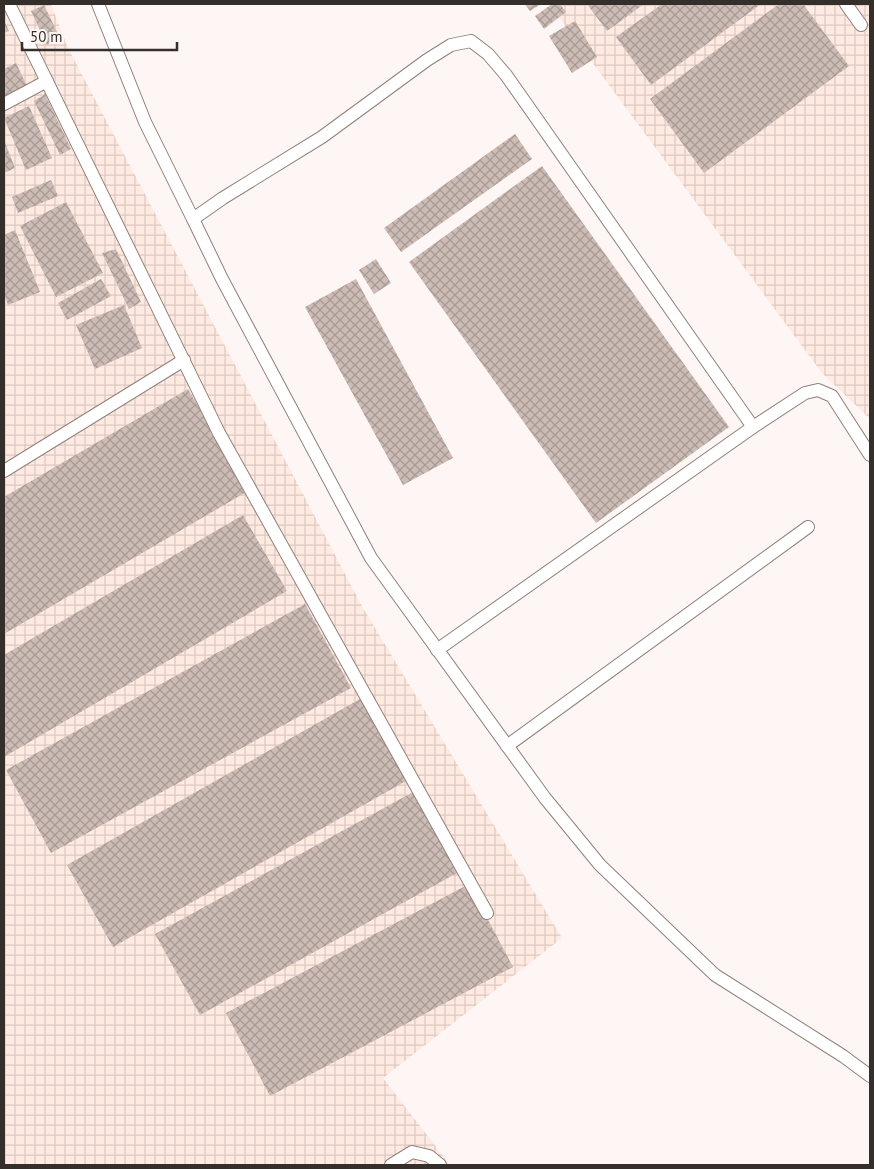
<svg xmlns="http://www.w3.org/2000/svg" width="874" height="1169" font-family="'PT Sans',sans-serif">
  <defs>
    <pattern id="industrial-grid" width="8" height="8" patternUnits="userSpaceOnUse" patternTransform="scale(1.25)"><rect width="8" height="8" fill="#ffeae2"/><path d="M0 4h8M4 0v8" fill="none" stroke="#dbc9c2"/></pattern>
    <pattern id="building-cross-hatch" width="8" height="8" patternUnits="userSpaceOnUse" patternTransform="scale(1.25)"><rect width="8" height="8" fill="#cdbcb6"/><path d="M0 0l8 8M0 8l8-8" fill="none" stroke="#a79994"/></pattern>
  </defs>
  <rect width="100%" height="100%" fill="#fdf6f4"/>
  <g fill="url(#industrial-grid)">
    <polygon points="4,4 51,4 67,46 363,608 562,938 383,1078 450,1165 4,1165"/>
    <polygon points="549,4 870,4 870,419 822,373"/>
  </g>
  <g fill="url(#building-cross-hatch)">
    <polygon points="525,4 541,4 530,11"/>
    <polygon points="552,4 560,4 566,12 544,29 535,16"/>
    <polygon points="587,4 644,4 607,31"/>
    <polygon points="662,4 761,4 651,85 616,37"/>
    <polygon points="779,4 803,4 849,66 704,173 650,99"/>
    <polygon points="44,5 60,38 47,45 31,11"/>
    <polygon points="4,20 9,31 4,33"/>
    <polygon points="575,21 597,57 572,73 549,36"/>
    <polygon points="16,63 27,86 4,97 4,69"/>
    <polygon points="45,94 71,149 60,155 34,101"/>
    <polygon points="29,106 52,158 26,170 4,118"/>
    <polygon points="515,134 532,159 401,252 384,228"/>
    <polygon points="4,140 15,168 4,173"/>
    <polygon points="542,166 729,427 596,523 409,262"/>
    <polygon points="51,180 58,196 18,213 12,197"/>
    <polygon points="66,202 103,273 56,297 20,226"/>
    <polygon points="15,230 40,292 8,305 4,294 4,235"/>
    <polygon points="116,249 141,302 129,309 102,253"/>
    <polygon points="376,259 391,283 374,294 359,270"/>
    <polygon points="101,279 111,296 67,320 58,303"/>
    <polygon points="356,279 453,458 403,485 305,307"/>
    <polygon points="124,305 142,348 95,369 76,325"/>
    <polygon points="188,389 248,491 4,634 4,497"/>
    <polygon points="243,515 287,591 4,757 4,655"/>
    <polygon points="305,604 351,688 51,853 6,770"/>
    <polygon points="360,699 406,781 113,947 67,865"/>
    <polygon points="413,792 457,873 200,1015 155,934"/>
    <polygon points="469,884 513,967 270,1096 226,1013"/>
  </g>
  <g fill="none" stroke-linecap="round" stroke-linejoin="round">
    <g stroke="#90817b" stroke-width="14">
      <g id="service">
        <polyline points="9,4 219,433 487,913"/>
        <polyline points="98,4 145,122 193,219"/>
        <polyline points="846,4 861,25"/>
        <polyline points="4,104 47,81"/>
        <polyline points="753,427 506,75 488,54 471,41 451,45 427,60 322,137 223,198 193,219 222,279 371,558 545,798 600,865 715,975 843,1056 870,1076"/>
        <polyline points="4,471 184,360"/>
        <polyline points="437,650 753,427 805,393 818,390 832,396 870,455"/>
        <polyline points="507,746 808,527"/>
        <polyline points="391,1165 412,1152 429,1156 440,1165"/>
      </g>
    </g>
    <use href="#service" stroke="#fff" stroke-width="12"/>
  </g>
  <rect width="874" height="1169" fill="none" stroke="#352f2c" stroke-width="10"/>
  <path d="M22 42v8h155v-8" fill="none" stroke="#352f2c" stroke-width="2.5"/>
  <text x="30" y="42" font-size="15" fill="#352f2c" stroke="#fdf6f4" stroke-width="4" paint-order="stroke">50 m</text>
</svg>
